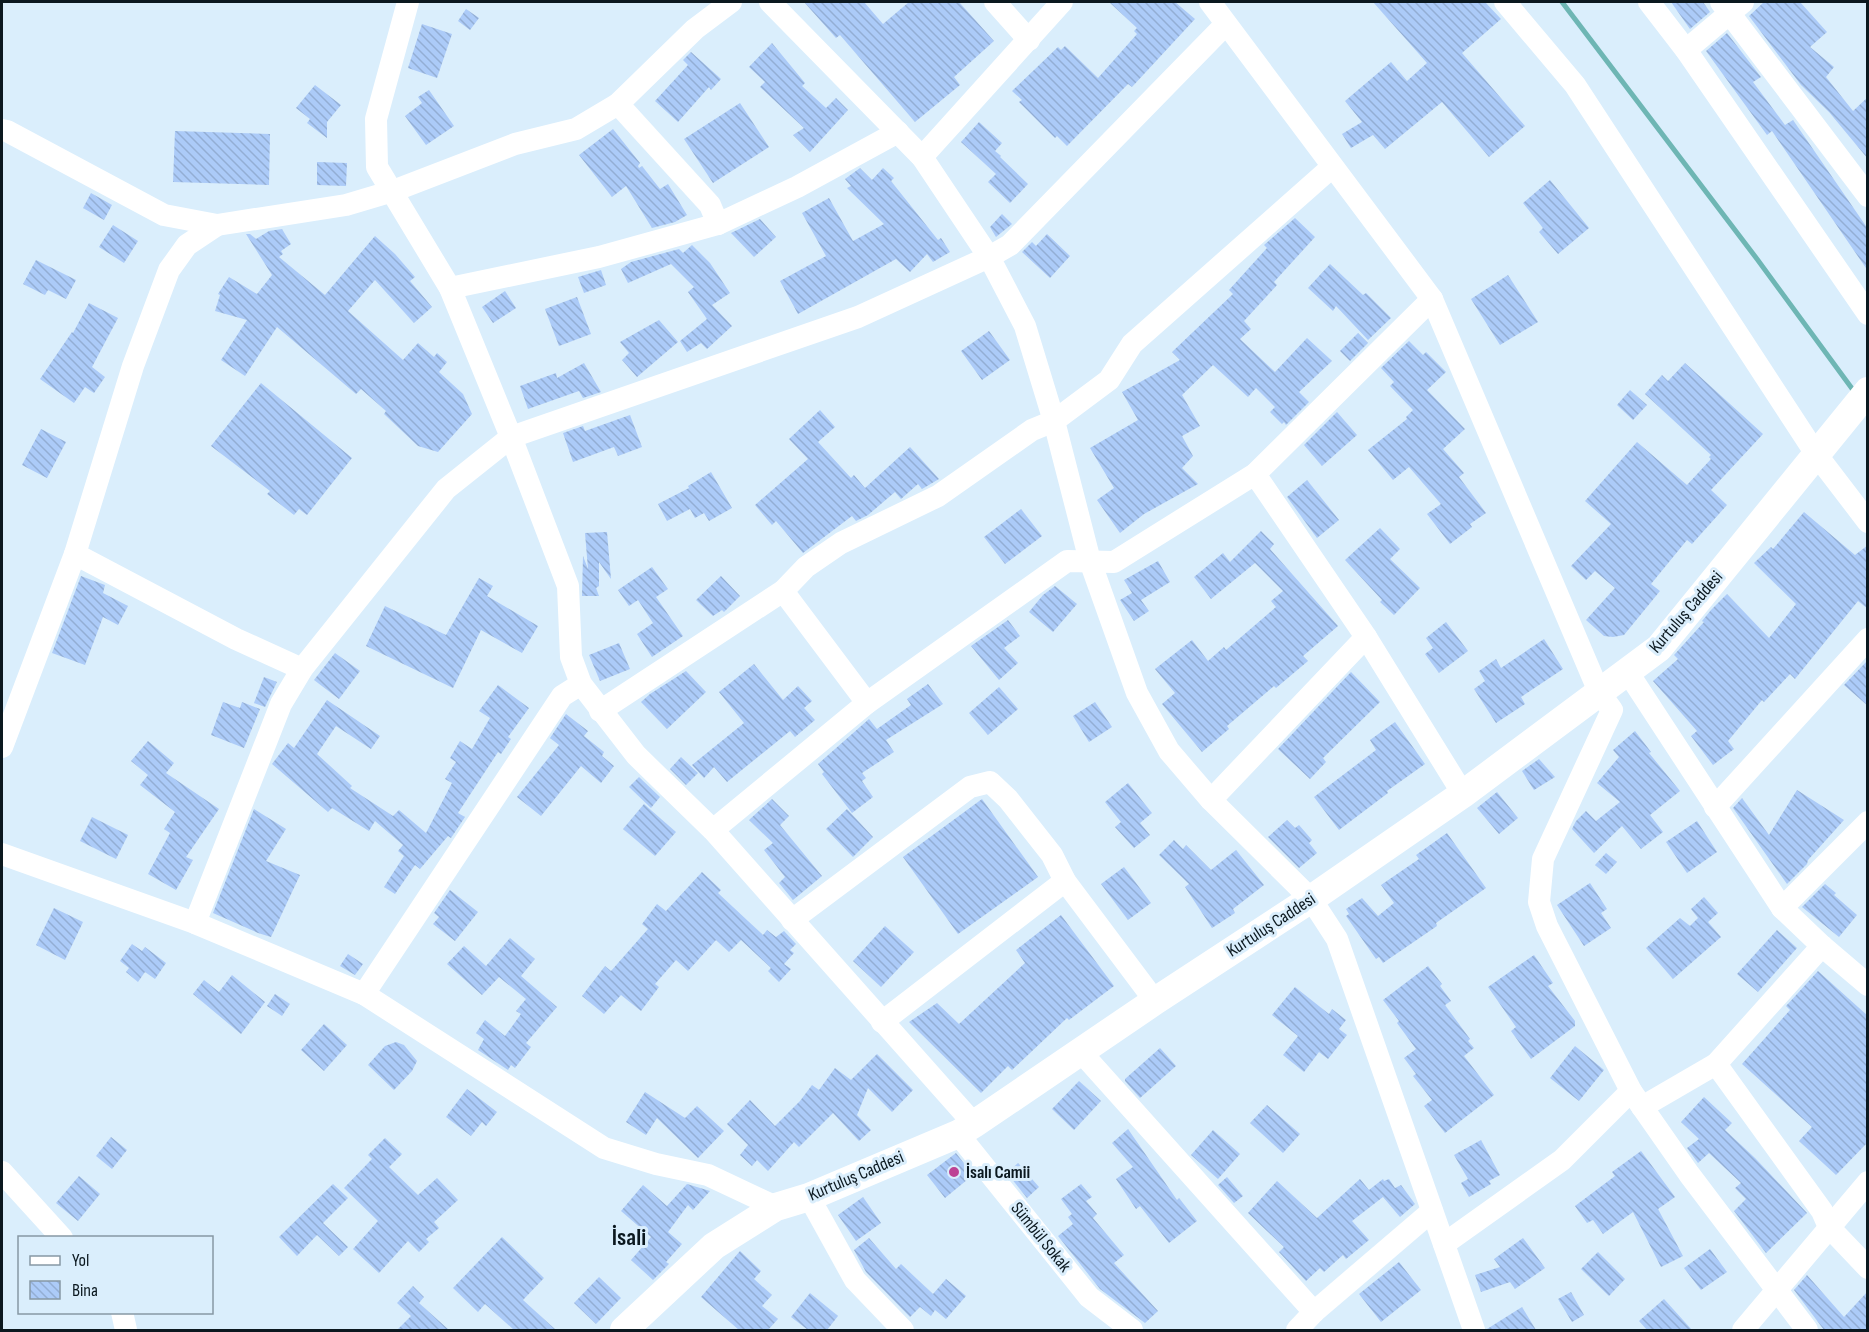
<svg xmlns="http://www.w3.org/2000/svg" width="1869" height="1332" font-family="'Sofia Sans Condensed',sans-serif">
  <defs>
    <pattern id="building-back-hatch" width="6" height="6" patternUnits="userSpaceOnUse" patternTransform="scale(1.5)"><rect width="6" height="6" fill="#accbf8"/><path d="M-1 5l2 2M0 0l6 6M5-1l2 2" fill="none" stroke="#93aed4"/></pattern>
  </defs>
  <rect width="100%" height="100%" fill="#daeefc"/>
  <g fill="none" stroke-linecap="round" stroke-linejoin="round">
    <polyline stroke="#6eb6b4" stroke-width="5" points="1562,2 1757,259 1856,394"/>
  </g>
  <g fill="url(#building-back-hatch)">
    <polygon points="804,2 864,2 883,24 909,2 959,2 994,41 954,77 960,85 915,122 840,35 836,38"/>
    <polygon points="1109,2 1175,2 1195,19 1132,87 1128,84 1067,146 1057,136 1055,138 1019,102 1022,100 1012,91 1058,47 1061,50 1065,46 1098,78 1137,34 1134,31 1137,28"/>
    <polygon points="1373,2 1485,2 1501,19 1462,53 1525,126 1489,157 1442,102 1385,149 1373,135 1351,148 1342,134 1362,122 1345,101 1391,62 1407,81 1427,63"/>
    <polygon points="1671,2 1703,2 1710,12 1690,29"/>
    <polygon points="1764,2 1800,2 1827,32 1810,47 1834,67 1826,77 1853,111 1868,97 1868,159 1829,112 1801,85 1749,16"/>
    <polygon points="466,9 479,18 470,30 458,21"/>
    <polygon points="422,24 452,34 437,78 408,68"/>
    <polygon points="1727,33 1761,77 1753,82 1785,125 1793,120 1868,229 1868,271 1772,131 1767,135 1706,51"/>
    <polygon points="772,43 805,83 802,86 826,108 836,98 848,110 810,152 793,135 804,128 760,87 765,82 749,67"/>
    <polygon points="691,52 721,79 711,90 709,87 678,122 655,101 688,65 683,60"/>
    <polygon points="315,85 341,105 327,122 327,138 307,123 310,119 296,108"/>
    <polygon points="429,90 454,126 426,145 405,116 422,103 418,97"/>
    <polygon points="740,103 769,147 713,183 684,139"/>
    <polygon points="979,122 1002,143 995,151 1001,156 1000,157 1028,184 1010,203 988,182 996,174 961,142"/>
    <polygon points="613,129 640,163 638,166 639,168 642,166 660,189 668,184 687,215 675,222 652,228 626,186 612,197 579,155"/>
    <polygon points="175,131 270,134 269,185 173,182"/>
    <polygon points="317,162 347,163 346,186 317,185"/>
    <polygon points="860,168 872,180 883,168 894,178 891,181 938,240 941,238 950,252 933,262 927,254 910,272 896,259 798,314 780,281 826,256 802,213 829,198 853,241 884,224 847,188 851,186 845,179"/>
    <polygon points="1550,180 1589,228 1558,254 1539,232 1543,228 1523,203"/>
    <polygon points="91,193 112,205 104,220 83,208"/>
    <polygon points="1002,214 1012,224 996,237 990,227"/>
    <polygon points="1295,218 1315,237 1274,282 1277,285 1244,321 1251,329 1240,339 1275,372 1307,338 1332,361 1299,392 1309,402 1286,425 1284,422 1282,424 1270,412 1275,407 1256,388 1248,397 1213,365 1182,395 1200,426 1182,436 1193,456 1182,468 1198,484 1144,514 1120,533 1097,500 1114,488 1090,448 1138,420 1122,392 1180,360 1172,352 1233,294 1229,290 1267,248 1264,245"/>
    <polygon points="760,219 776,237 754,257 731,233"/>
    <polygon points="113,225 138,241 124,263 99,247"/>
    <polygon points="282,229 291,244 281,251 283,254 279,257 325,295 375,236 395,254 415,277 410,281 432,307 414,323 375,280 348,311 403,360 418,343 434,357 437,353 447,362 439,372 463,394 472,414 438,452 418,446 384,414 386,411 361,389 356,394 277,327 245,376 221,360 247,320 215,311 220,295 218,294 229,277 257,294 272,275 246,234 250,234 256,239 269,231"/>
    <polygon points="1047,234 1070,256 1050,278 1022,252 1032,242 1036,246"/>
    <polygon points="692,245 710,263 730,293 712,305 732,326 707,349 701,343 687,352 680,341 707,319 688,292 694,287 671,264 628,283 621,269 631,262 679,249 683,253"/>
    <polygon points="36,260 76,280 66,299 48,290 45,295 23,284"/>
    <polygon points="1330,264 1363,295 1366,293 1391,318 1368,340 1336,306 1333,311 1308,288"/>
    <polygon points="601,270 606,285 584,293 578,277"/>
    <polygon points="1508,275 1538,322 1500,345 1471,299"/>
    <polygon points="505,291 516,308 493,323 482,307"/>
    <polygon points="577,297 591,334 559,346 545,309"/>
    <polygon points="89,303 118,318 92,367 105,377 94,393 85,387 74,403 40,379 72,332 73,333"/>
    <polygon points="659,320 678,342 637,377 622,360 629,353 620,342"/>
    <polygon points="989,331 1010,360 982,380 961,351"/>
    <polygon points="1358,333 1368,343 1350,361 1340,351"/>
    <polygon points="1409,341 1423,355 1426,352 1446,372 1427,390 1465,429 1443,449 1464,473 1459,477 1486,513 1470,524 1472,527 1450,544 1427,514 1441,504 1409,467 1393,480 1368,450 1407,419 1406,417 1413,410 1390,386 1394,382 1381,368"/>
    <polygon points="584,363 601,392 583,398 579,391 528,409 520,386 556,373 557,378"/>
    <polygon points="1685,363 1763,434 1711,490 1727,505 1692,544 1687,540 1651,584 1660,591 1624,635 1613,637 1604,636 1586,620 1615,588 1595,571 1586,580 1571,566 1611,524 1585,501 1637,442 1687,485 1711,459 1709,457 1711,455 1645,394 1662,375 1668,381"/>
    <polygon points="261,383 352,458 307,515 299,509 294,515 267,494 270,491 211,446"/>
    <polygon points="1630,390 1647,405 1633,420 1617,405"/>
    <polygon points="820,410 835,427 818,442 851,478 854,475 865,488 910,447 939,479 922,489 918,484 901,499 895,492 868,515 856,521 852,516 803,553 776,521 772,525 755,505 808,459 789,439"/>
    <polygon points="1337,412 1357,435 1322,466 1304,445"/>
    <polygon points="630,415 642,447 618,456 614,447 573,462 563,433 583,426 585,431"/>
    <polygon points="41,429 66,442 47,478 22,465"/>
    <polygon points="711,472 732,508 709,521 704,513 695,518 690,509 667,521 658,504 689,488 688,486"/>
    <polygon points="1307,480 1339,520 1317,538 1287,497"/>
    <polygon points="1021,509 1042,536 1005,564 984,537"/>
    <polygon points="1804,512 1855,555 1868,545 1868,609 1858,601 1795,679 1790,674 1764,702 1762,700 1728,741 1734,749 1713,765 1691,736 1697,731 1653,681 1678,659 1674,655 1704,622 1702,621 1711,610 1727,594 1769,638 1796,604 1754,563 1771,547 1773,549"/>
    <polygon points="1380,528 1400,549 1390,559 1420,588 1394,615 1380,602 1382,600 1345,560"/>
    <polygon points="1261,531 1274,544 1270,549 1338,626 1303,656 1308,661 1276,688 1274,686 1227,726 1229,729 1202,752 1162,704 1175,693 1155,669 1192,640 1208,661 1224,647 1226,650 1276,607 1271,601 1283,591 1255,563 1211,599 1194,577 1223,553 1230,562"/>
    <polygon points="607,532 611,579 599,562 599,586 596,588 599,596 582,596 583,556 588,569 585,533"/>
    <polygon points="1158,561 1170,582 1141,600 1149,611 1134,621 1120,600 1132,593 1124,580"/>
    <polygon points="652,567 668,589 656,597 683,636 652,657 637,634 653,623 638,600 629,606 618,590"/>
    <polygon points="81,576 105,585 103,593 128,606 118,625 103,617 85,665 52,653"/>
    <polygon points="721,576 740,596 724,612 722,610 713,616 696,600"/>
    <polygon points="479,578 493,586 487,596 538,626 522,653 481,630 453,688 366,646 385,606 446,635"/>
    <polygon points="1055,586 1077,604 1053,632 1029,612 1043,595"/>
    <polygon points="1008,620 1020,636 1004,648 1018,663 999,680 971,646"/>
    <polygon points="1446,622 1468,651 1439,673 1425,654 1433,648 1426,638"/>
    <polygon points="1544,639 1563,669 1521,697 1525,704 1496,723 1474,689 1485,681 1479,671 1496,659 1501,668"/>
    <polygon points="619,643 630,669 600,681 589,655"/>
    <polygon points="335,653 360,671 339,699 314,680"/>
    <polygon points="1868,660 1868,706 1844,685"/>
    <polygon points="754,664 783,700 798,686 812,701 804,708 815,720 795,737 790,731 727,782 714,767 704,778 692,765 744,723 719,692"/>
    <polygon points="686,671 706,692 667,729 641,702 650,694"/>
    <polygon points="1351,672 1380,702 1323,758 1326,762 1310,779 1278,749"/>
    <polygon points="264,677 277,682 265,707 254,703"/>
    <polygon points="928,684 943,704 886,740 894,752 862,773 866,778 862,781 873,797 852,813 822,774 824,772 818,764 869,719 877,729 911,705 907,699"/>
    <polygon points="498,685 529,708 508,737 511,739 501,754 498,752 458,813 465,817 451,838 448,836 420,869 415,865 395,894 384,887 404,856 398,851 403,845 375,821 369,831 332,808 328,812 272,764 288,743 294,748 327,700 380,736 371,749 336,726 317,754 352,786 350,788 393,816 399,810 426,833 452,783 445,779 456,762 450,758 460,741 472,749 490,718 479,711"/>
    <polygon points="999,687 1018,709 988,735 969,713"/>
    <polygon points="223,702 240,708 242,702 260,709 244,748 211,735"/>
    <polygon points="1095,702 1112,727 1089,742 1073,716"/>
    <polygon points="566,714 588,731 584,736 604,752 602,756 614,766 601,783 581,766 541,816 517,797 559,745 550,738"/>
    <polygon points="1395,722 1425,764 1387,791 1388,793 1339,830 1314,797 1376,750 1370,740"/>
    <polygon points="1635,731 1651,752 1649,753 1680,791 1650,815 1663,832 1641,849 1622,826 1594,853 1572,829 1576,821 1586,811 1596,821 1620,802 1597,783 1619,757 1613,750"/>
    <polygon points="148,741 174,763 166,773 219,809 186,857 193,860 176,890 148,874 170,833 164,829 175,812 140,785 148,775 131,761"/>
    <polygon points="681,757 698,773 686,785 670,769"/>
    <polygon points="1539,759 1555,777 1534,790 1522,771"/>
    <polygon points="639,777 660,797 651,808 629,787"/>
    <polygon points="1128,783 1152,813 1140,823 1150,835 1134,848 1115,827 1121,822 1105,802"/>
    <polygon points="1797,790 1844,820 1808,860 1807,864 1787,884 1733,808 1742,798 1769,835"/>
    <polygon points="1497,792 1518,818 1499,834 1477,808"/>
    <polygon points="772,799 789,816 780,825 822,876 793,900 779,883 785,877 764,850 773,843 749,820"/>
    <polygon points="982,799 1038,877 958,934 903,857"/>
    <polygon points="644,804 676,832 655,856 623,829"/>
    <polygon points="254,809 286,829 266,861 300,875 271,937 258,933 213,913"/>
    <polygon points="847,809 873,837 853,857 826,829"/>
    <polygon points="92,817 128,835 116,859 80,841"/>
    <polygon points="1287,820 1295,828 1299,825 1312,840 1309,843 1317,853 1299,868 1268,837"/>
    <polygon points="1697,821 1717,852 1687,873 1666,842"/>
    <polygon points="1447,833 1486,888 1436,923 1437,926 1383,963 1379,957 1376,959 1346,916 1349,914 1346,909 1362,898 1378,916 1394,903 1381,885 1419,859 1416,855"/>
    <polygon points="1174,840 1183,849 1186,845 1211,870 1236,850 1264,885 1233,909 1235,913 1212,928 1185,887 1189,884 1159,855"/>
    <polygon points="1606,853 1617,862 1606,874 1595,865"/>
    <polygon points="1124,867 1151,903 1128,920 1101,884"/>
    <polygon points="702,872 721,890 718,893 763,935 767,930 776,937 784,931 796,944 790,950 794,953 784,964 791,969 779,982 768,971 771,968 741,940 729,952 716,940 688,971 676,960 655,984 659,987 641,1011 621,995 604,1014 582,996 605,966 611,971 648,929 642,924 657,904 666,911"/>
    <polygon points="1590,883 1607,909 1601,913 1611,928 1584,946 1557,905"/>
    <polygon points="1825,884 1836,893 1834,895 1857,915 1839,937 1802,907"/>
    <polygon points="450,890 478,912 455,941 433,924 439,917 434,913"/>
    <polygon points="1704,897 1718,913 1708,922 1721,937 1673,979 1646,948 1680,918 1690,926 1698,918 1691,909"/>
    <polygon points="54,908 83,922 65,960 36,945"/>
    <polygon points="1061,915 1114,986 1069,1020 1067,1018 1012,1070 1008,1066 981,1093 909,1022 937,1003 959,1024 1025,963 1016,950"/>
    <polygon points="885,926 914,952 881,987 853,961"/>
    <polygon points="1777,930 1797,948 1758,992 1737,974"/>
    <polygon points="510,938 535,959 521,976 557,1007 526,1043 531,1047 515,1068 511,1065 508,1070 478,1050 484,1039 476,1033 485,1020 505,1036 521,1014 516,1011 526,999 499,977 482,995 447,964 464,946 486,966"/>
    <polygon points="132,944 142,951 145,947 166,963 155,979 145,972 138,982 126,972 129,968 120,961"/>
    <polygon points="348,954 363,964 355,975 340,966"/>
    <polygon points="1534,955 1553,983 1548,986 1575,1021 1575,1026 1531,1059 1511,1031 1516,1027 1488,987"/>
    <polygon points="1428,966 1442,984 1440,986 1451,1001 1445,1005 1470,1039 1468,1041 1474,1048 1464,1056 1494,1095 1445,1133 1424,1106 1432,1100 1413,1076 1416,1074 1404,1058 1416,1049 1397,1023 1399,1021 1383,1000"/>
    <polygon points="1818,971 1868,1016 1868,1142 1836,1175 1799,1141 1812,1127 1742,1064 1790,1010 1786,1006"/>
    <polygon points="232,975 265,1002 241,1034 193,994 204,980 219,992"/>
    <polygon points="1295,987 1329,1014 1332,1009 1346,1020 1339,1029 1347,1035 1328,1059 1319,1052 1304,1072 1283,1055 1298,1036 1272,1015"/>
    <polygon points="275,994 290,1004 282,1016 267,1006"/>
    <polygon points="324,1024 347,1045 324,1071 301,1050"/>
    <polygon points="396,1042 404,1045 417,1061 412,1071 394,1090 368,1065 385,1046"/>
    <polygon points="1575,1046 1604,1070 1579,1101 1550,1078"/>
    <polygon points="1160,1048 1176,1066 1140,1098 1125,1081 1125,1079"/>
    <polygon points="877,1054 913,1090 892,1112 868,1088 857,1115 871,1130 859,1141 833,1113 799,1147 794,1142 768,1171 757,1160 752,1166 740,1155 748,1145 727,1124 750,1100 775,1126 800,1101 812,1085 819,1090 835,1068 851,1080"/>
    <polygon points="1079,1081 1101,1101 1074,1130 1052,1109"/>
    <polygon points="467,1089 497,1112 486,1126 482,1122 471,1136 446,1117"/>
    <polygon points="645,1092 685,1118 697,1106 724,1131 698,1158 657,1118 646,1135 626,1122"/>
    <polygon points="1704,1097 1732,1123 1725,1130 1755,1158 1807,1213 1766,1253 1734,1211 1746,1199 1735,1188 1741,1183 1709,1153 1698,1163 1687,1148 1699,1139 1681,1122"/>
    <polygon points="1267,1105 1300,1134 1283,1153 1250,1123"/>
    <polygon points="1128,1129 1177,1200 1179,1198 1197,1221 1169,1243 1140,1206 1136,1209 1116,1179 1133,1167 1112,1143"/>
    <polygon points="1213,1130 1240,1154 1218,1179 1191,1155"/>
    <polygon points="111,1137 127,1150 112,1169 96,1156"/>
    <polygon points="385,1138 402,1154 389,1167 418,1195 437,1178 458,1200 434,1222 439,1228 426,1239 429,1242 419,1252 408,1241 379,1273 353,1249 378,1221 344,1188 372,1159 368,1155"/>
    <polygon points="1481,1140 1500,1175 1489,1181 1491,1184 1469,1197 1461,1183 1468,1179 1454,1155"/>
    <polygon points="1641,1151 1675,1197 1658,1209 1683,1256 1661,1267 1633,1212 1603,1234 1593,1220 1587,1223 1575,1206 1615,1176 1612,1172"/>
    <polygon points="956,1153 973,1175 945,1198 927,1175"/>
    <polygon points="1018,1163 1039,1187 1027,1198 1007,1173"/>
    <polygon points="79,1176 100,1194 78,1221 56,1203"/>
    <polygon points="1227,1177 1243,1196 1234,1203 1218,1185"/>
    <polygon points="1360,1179 1369,1190 1383,1179 1384,1181 1389,1179 1395,1188 1401,1185 1415,1204 1400,1217 1383,1197 1352,1221 1369,1240 1346,1259 1343,1255 1324,1272 1320,1268 1306,1281 1279,1252 1284,1247 1248,1213 1277,1181 1317,1218"/>
    <polygon points="333,1184 348,1198 323,1223 348,1247 339,1256 317,1235 297,1256 279,1237"/>
    <polygon points="687,1184 710,1191 693,1210 688,1205 668,1232 682,1244 666,1262 669,1264 653,1280 631,1260 651,1237 621,1211 643,1185 667,1206"/>
    <polygon points="1081,1184 1092,1197 1086,1201 1097,1214 1093,1218 1124,1255 1114,1263 1158,1311 1145,1323 1100,1289 1058,1236 1073,1224 1068,1217 1072,1214 1061,1199"/>
    <polygon points="863,1197 881,1223 856,1241 838,1215"/>
    <polygon points="502,1237 544,1278 523,1300 556,1330 514,1330 485,1304 478,1312 453,1288"/>
    <polygon points="869,1238 896,1269 901,1264 933,1294 946,1279 966,1296 946,1319 935,1310 931,1316 920,1307 910,1317 866,1272 854,1250"/>
    <polygon points="1523,1238 1545,1268 1515,1289 1510,1282 1481,1292 1475,1275 1500,1267 1494,1259"/>
    <polygon points="1710,1249 1727,1272 1701,1290 1684,1268"/>
    <polygon points="740,1251 761,1271 754,1279 772,1295 762,1306 778,1319 768,1330 739,1330 701,1297"/>
    <polygon points="1598,1252 1625,1279 1609,1296 1581,1269"/>
    <polygon points="1399,1262 1421,1290 1381,1322 1359,1294"/>
    <polygon points="1807,1275 1844,1317 1868,1291 1868,1330 1824,1330 1794,1290"/>
    <polygon points="599,1277 621,1298 596,1324 574,1303"/>
    <polygon points="413,1286 424,1297 419,1303 449,1330 397,1330 411,1316 397,1303"/>
    <polygon points="1571,1292 1584,1315 1572,1322 1558,1299"/>
    <polygon points="810,1293 838,1316 827,1330 808,1330 791,1317"/>
    <polygon points="1664,1299 1692,1330 1647,1330 1639,1321"/>
    <polygon points="1522,1307 1536,1330 1487,1330 1487,1329"/>
  </g>
  <g fill="none" stroke-linecap="round" stroke-linejoin="round">
    <g stroke="#fff" stroke-width="22">
      <polyline points="408,2 376,119 377,167 450,288 511,437 568,586 571,657 581,684 636,755 713,830 974,1124"/>
      <polyline points="770,2 922,157 989,257 1025,326 1054,421 1090,561 1137,693 1169,751 1211,800 1311,899 1337,939 1474,1330"/>
      <polyline points="995,2 1029,40"/>
      <polyline points="1210,2 1432,299 1599,692 1612,710 1543,859 1539,902 1547,926 1631,1091 1689,1174 1807,1330"/>
      <polyline points="1505,2 1575,85 1816,454 1868,522"/>
      <polyline points="1649,2 1686,50 1868,314"/>
      <polyline points="1721,2 1868,196"/>
      <polyline points="1686,50 1743,2"/>
      <polyline points="618,104 710,205 718,224"/>
      <polyline points="2,130 7,131 164,215 217,225 346,205 393,191 515,144 576,129 618,104 695,29 731,2"/>
      <polyline points="922,157 1062,2"/>
      <polyline points="450,288 599,257 718,224 797,187 898,132"/>
      <polyline points="1255,474 1366,637 1463,794"/>
      <polyline points="75,554 236,639 302,669"/>
      <polyline points="783,591 806,567 841,543 938,496 1032,430 1054,421 1109,380 1132,344 1332,167"/>
      <polyline points="1627,671 1782,908 1822,946 1868,985"/>
      <polyline points="600,711 783,591 867,703"/>
      <polyline points="2,747 75,554 133,366 169,270 187,245 217,225"/>
      <polyline points="1211,800 1366,637"/>
      <polyline points="1715,807 1868,639"/>
      <polyline points="713,830 867,703 1067,561 1114,562 1255,474 1432,299"/>
      <polyline points="2,854 195,923 364,994 604,1148 656,1164 708,1175 776,1207"/>
      <polyline points="1782,908 1868,822"/>
      <polyline points="792,920 970,787 990,782 1008,799 1052,855 1065,881 1155,1001"/>
      <polyline points="195,923 281,704 302,669 446,489 511,437 858,317 989,257 1010,245 1226,24"/>
      <polyline points="1822,946 1716,1064 1822,1211 1829,1227 1868,1268"/>
      <polyline points="364,994 562,696 581,684"/>
      <polyline points="882,1022 1065,881"/>
      <polyline points="1080,1051 1314,1312"/>
      <polyline points="1642,1107 1716,1064"/>
      <polyline points="958,1134 1089,1297 1132,1330"/>
      <polyline points="2,1172 62,1238"/>
      <polyline points="809,1197 855,1280 903,1330"/>
      <polyline points="1444,1244 1562,1160 1631,1091"/>
      <polyline points="122,1312 126,1330"/>
      <polyline points="1297,1330 1314,1312 1432,1211"/>
      <polyline points="1743,1330 1868,1182"/>
    </g>
    <polyline stroke="#fff" stroke-width="28" points="624,1330 714,1246 776,1207 809,1197 958,1134 974,1124 1155,1001 1311,899 1463,794 1659,648 1868,391"/>
  </g>
  <circle fill="#bd4294" stroke="#daeefc" stroke-width="2" cx="954" cy="1172" r="6"/>
  <g text-anchor="middle" dominant-baseline="central" stroke-width="6" stroke-linejoin="round" paint-order="stroke">
    <g font-size="18" fill="#0b181f" stroke="#daeefc">
      <text transform="translate(1686 612) rotate(-49)">Kurtuluş Caddesi</text>
      <text transform="translate(1271 925) rotate(-33)">Kurtuluş Caddesi</text>
      <text transform="translate(856 1176) rotate(-23)">Kurtuluş Caddesi</text>
      <text transform="translate(1041 1237) rotate(51)">Sümbül Sokak</text>
    </g>
    <g font-size="18" font-weight="bold" fill="#0b181f" stroke="#daeefc" text-anchor="start">
      <text x="966" y="1172">İsalı Camii</text>
    </g>
    <g font-size="24" font-weight="bold" fill="#0b181f" stroke="#daeefc">
      <text x="629" y="1237">İsali</text>
    </g>
  </g>
  <rect width="1869" height="1332" fill="none" stroke="#0b181f" stroke-width="6"/>
  <rect x="18" y="1236" width="195" height="78" fill="#daeefc" stroke="#8798a4" stroke-width="1.5"/>
  <rect x="30" y="1256" width="30" height="9" fill="#ffffff" stroke="#8798a4" stroke-width="1.5"/>
  <text x="72" y="1266" font-size="18" fill="#0b181f">Yol</text>
  <rect x="30" y="1281" width="30" height="18" fill="url(#building-back-hatch)" stroke="#8798a4" stroke-width="1.5"/>
  <text x="72" y="1296" font-size="18" fill="#0b181f">Bina</text>
</svg>
